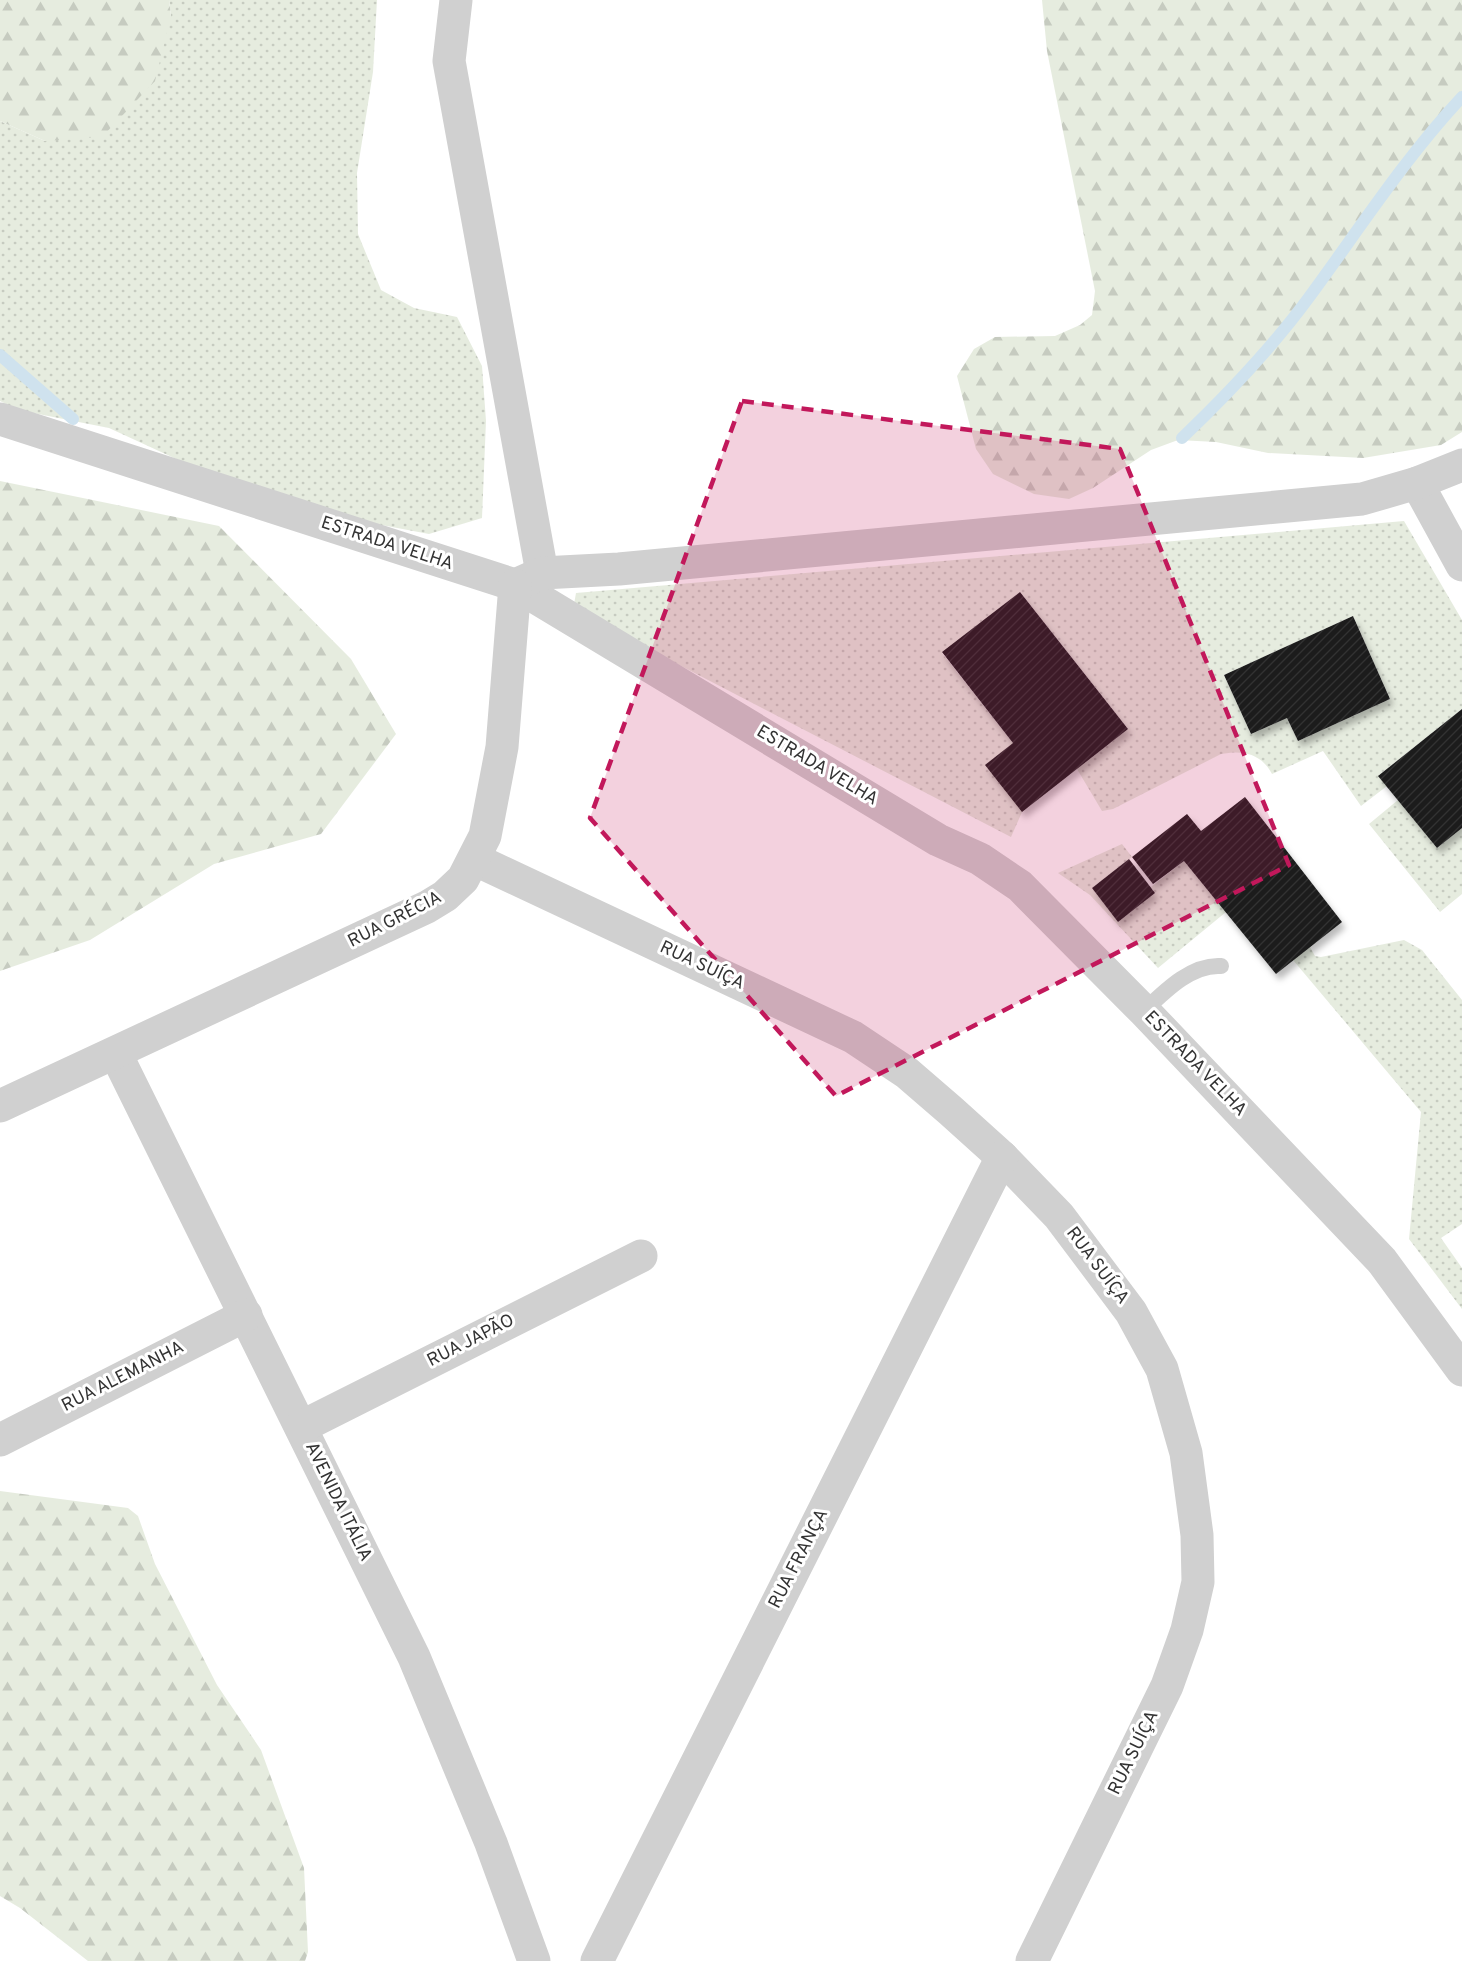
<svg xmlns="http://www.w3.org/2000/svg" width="1462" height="1961" font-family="Overpass,sans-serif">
  <defs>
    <pattern id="grass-dots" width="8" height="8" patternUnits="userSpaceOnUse" patternTransform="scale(1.5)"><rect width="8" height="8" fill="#e6ecdf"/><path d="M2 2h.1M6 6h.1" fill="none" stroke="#c6cbc0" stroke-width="1.8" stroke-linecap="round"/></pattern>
    <pattern id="forest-firs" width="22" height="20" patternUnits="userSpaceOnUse" patternTransform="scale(1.5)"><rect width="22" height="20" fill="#e6ecdf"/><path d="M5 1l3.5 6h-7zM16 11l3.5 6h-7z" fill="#c6cbc0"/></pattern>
    <pattern id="building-hatch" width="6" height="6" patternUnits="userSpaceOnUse" patternTransform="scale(1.5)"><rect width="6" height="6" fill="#1a1a1a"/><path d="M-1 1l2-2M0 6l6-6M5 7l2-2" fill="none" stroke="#333"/></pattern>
    <filter id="shadow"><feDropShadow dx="3.5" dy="6" stdDeviation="3" flood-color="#0004"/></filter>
  </defs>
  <rect width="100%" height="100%" fill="#fff"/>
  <g fill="url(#grass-dots)" fill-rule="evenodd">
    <polygon points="169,0 377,0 373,72 357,173 358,234 381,290 414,308 457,317 482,366 486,421 482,518 429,534 276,505 109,428 18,410 0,401 0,121 45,141 171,16"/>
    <path d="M 1404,521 L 1462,620 L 1462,709 L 1379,775 L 1387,786 L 1361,806 L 1323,751 L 1272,774 C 1261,753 1242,750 1221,754 L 1113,809 L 1102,811 L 1077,769 L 1128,729 L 1020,592 L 942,653 L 1013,743 L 1022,812 L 1011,837 L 573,610 L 576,593 ZM 1353,616 L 1390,699 L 1298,741 L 1287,718 L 1251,734 L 1224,675 Z"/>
    <polygon points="1398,800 1437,848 1462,828 1462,894 1440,912 1369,824"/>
    <polygon points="1122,844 1132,857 1092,888 1118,922 1155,893 1151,887 1184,861 1226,912 1158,968 1090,895 1058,873"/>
    <polygon points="1404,940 1422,950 1462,1000 1462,1224 1441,1238 1462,1268 1462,1309 1409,1239 1421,1112 1293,960 1310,947 1315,956 1321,957"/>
  </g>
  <g fill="url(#forest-firs)">
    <polygon points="0,0 169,0 171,16 155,81 102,137 45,141 0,121"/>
    <polygon points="1042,0 1462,0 1462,432 1441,445 1363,458 1268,453 1216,442 1178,440 1151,450 1093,488 1069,499 1034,494 993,474 976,449 957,376 974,349 995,337 1055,336 1080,325 1092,315 1095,291 1047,51"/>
    <polygon points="0,481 219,526 351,659 396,734 321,834 214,864 90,940 0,971"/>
    <polygon points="0,1491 128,1508 138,1516 155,1564 217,1685 261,1750 304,1868 308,1952 305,1961 88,1961 20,1908 0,1896"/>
  </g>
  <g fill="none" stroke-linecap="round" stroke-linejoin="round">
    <g stroke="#cfe2ee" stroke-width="12">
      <polyline points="0,355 73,419"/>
      <path d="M 1182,438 C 1228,394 1272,348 1310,296 C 1360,228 1405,158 1462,97"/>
    </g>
  </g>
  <g fill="url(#building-hatch)" filter="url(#shadow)">
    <polygon points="1020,592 1128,729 1022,812 985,765 1013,743 942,652"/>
    <polygon points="1353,616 1390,699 1298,741 1287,718 1251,734 1224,675"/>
    <polygon points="1462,709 1462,828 1437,848 1378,776"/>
    <polygon points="1245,797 1342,922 1276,974 1184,861 1153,884 1132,857 1187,814 1201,831"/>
    <polygon points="1129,859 1155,893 1118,922 1092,888"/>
  </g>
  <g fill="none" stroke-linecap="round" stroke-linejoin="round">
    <path stroke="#d0d0d0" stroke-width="16" d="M 1144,1011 C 1164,992 1191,964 1221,966"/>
    <g stroke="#d0d0d0" stroke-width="33">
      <polyline points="456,0 449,61 542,573"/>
      <polyline points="0,419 515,585 938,840 980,859 1020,886 1144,1011 1382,1261 1462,1370"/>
      <polyline points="1417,483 1462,565"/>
      <polyline points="515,585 542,573 619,569 1362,499 1417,483 1462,465"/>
      <polyline points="476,860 853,1037 907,1073 951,1111 1002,1157 1059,1216 1131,1312 1162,1369 1186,1453 1197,1535 1198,1582 1187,1630 1167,1686 1032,1961"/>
      <polyline points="116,1054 414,1657 491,1843 534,1961"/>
      <polyline points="0,1106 427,907 445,896 463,879 485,836 502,747 515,585"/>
      <polyline points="301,1427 641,1256"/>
      <polyline points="0,1440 246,1315"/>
      <polyline points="597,1961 1002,1157"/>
    </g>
  </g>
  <path fill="#c2185b" fill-opacity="0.2" stroke="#c2185b" stroke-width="4.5" stroke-dasharray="12 8" stroke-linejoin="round" d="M 742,401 L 1120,449 L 1289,865 L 836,1096 L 590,818 Z"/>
  <g text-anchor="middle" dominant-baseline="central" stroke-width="6" stroke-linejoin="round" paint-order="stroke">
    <g font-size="18" fill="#333" stroke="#fff">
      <text transform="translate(387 544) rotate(18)">ESTRADA VELHA</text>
      <text transform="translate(817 766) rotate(31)">ESTRADA VELHA</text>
      <text transform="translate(395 920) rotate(-27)">RUA GRÉCIA</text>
      <text transform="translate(702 966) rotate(25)">RUA SUÍÇA</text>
      <text transform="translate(1195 1064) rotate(46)">ESTRADA VELHA</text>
      <text transform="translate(1097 1266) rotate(53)">RUA SUÍÇA</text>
      <text transform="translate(471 1341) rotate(-27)">RUA JAPÃO</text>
      <text transform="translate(123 1377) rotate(-27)">RUA ALEMANHA</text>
      <text transform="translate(338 1502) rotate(64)">AVENIDA ITÁLIA</text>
      <text transform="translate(799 1559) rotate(-63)">RUA FRANÇA</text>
      <text transform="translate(1134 1753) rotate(-64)">RUA SUÍÇA</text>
    </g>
  </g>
</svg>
